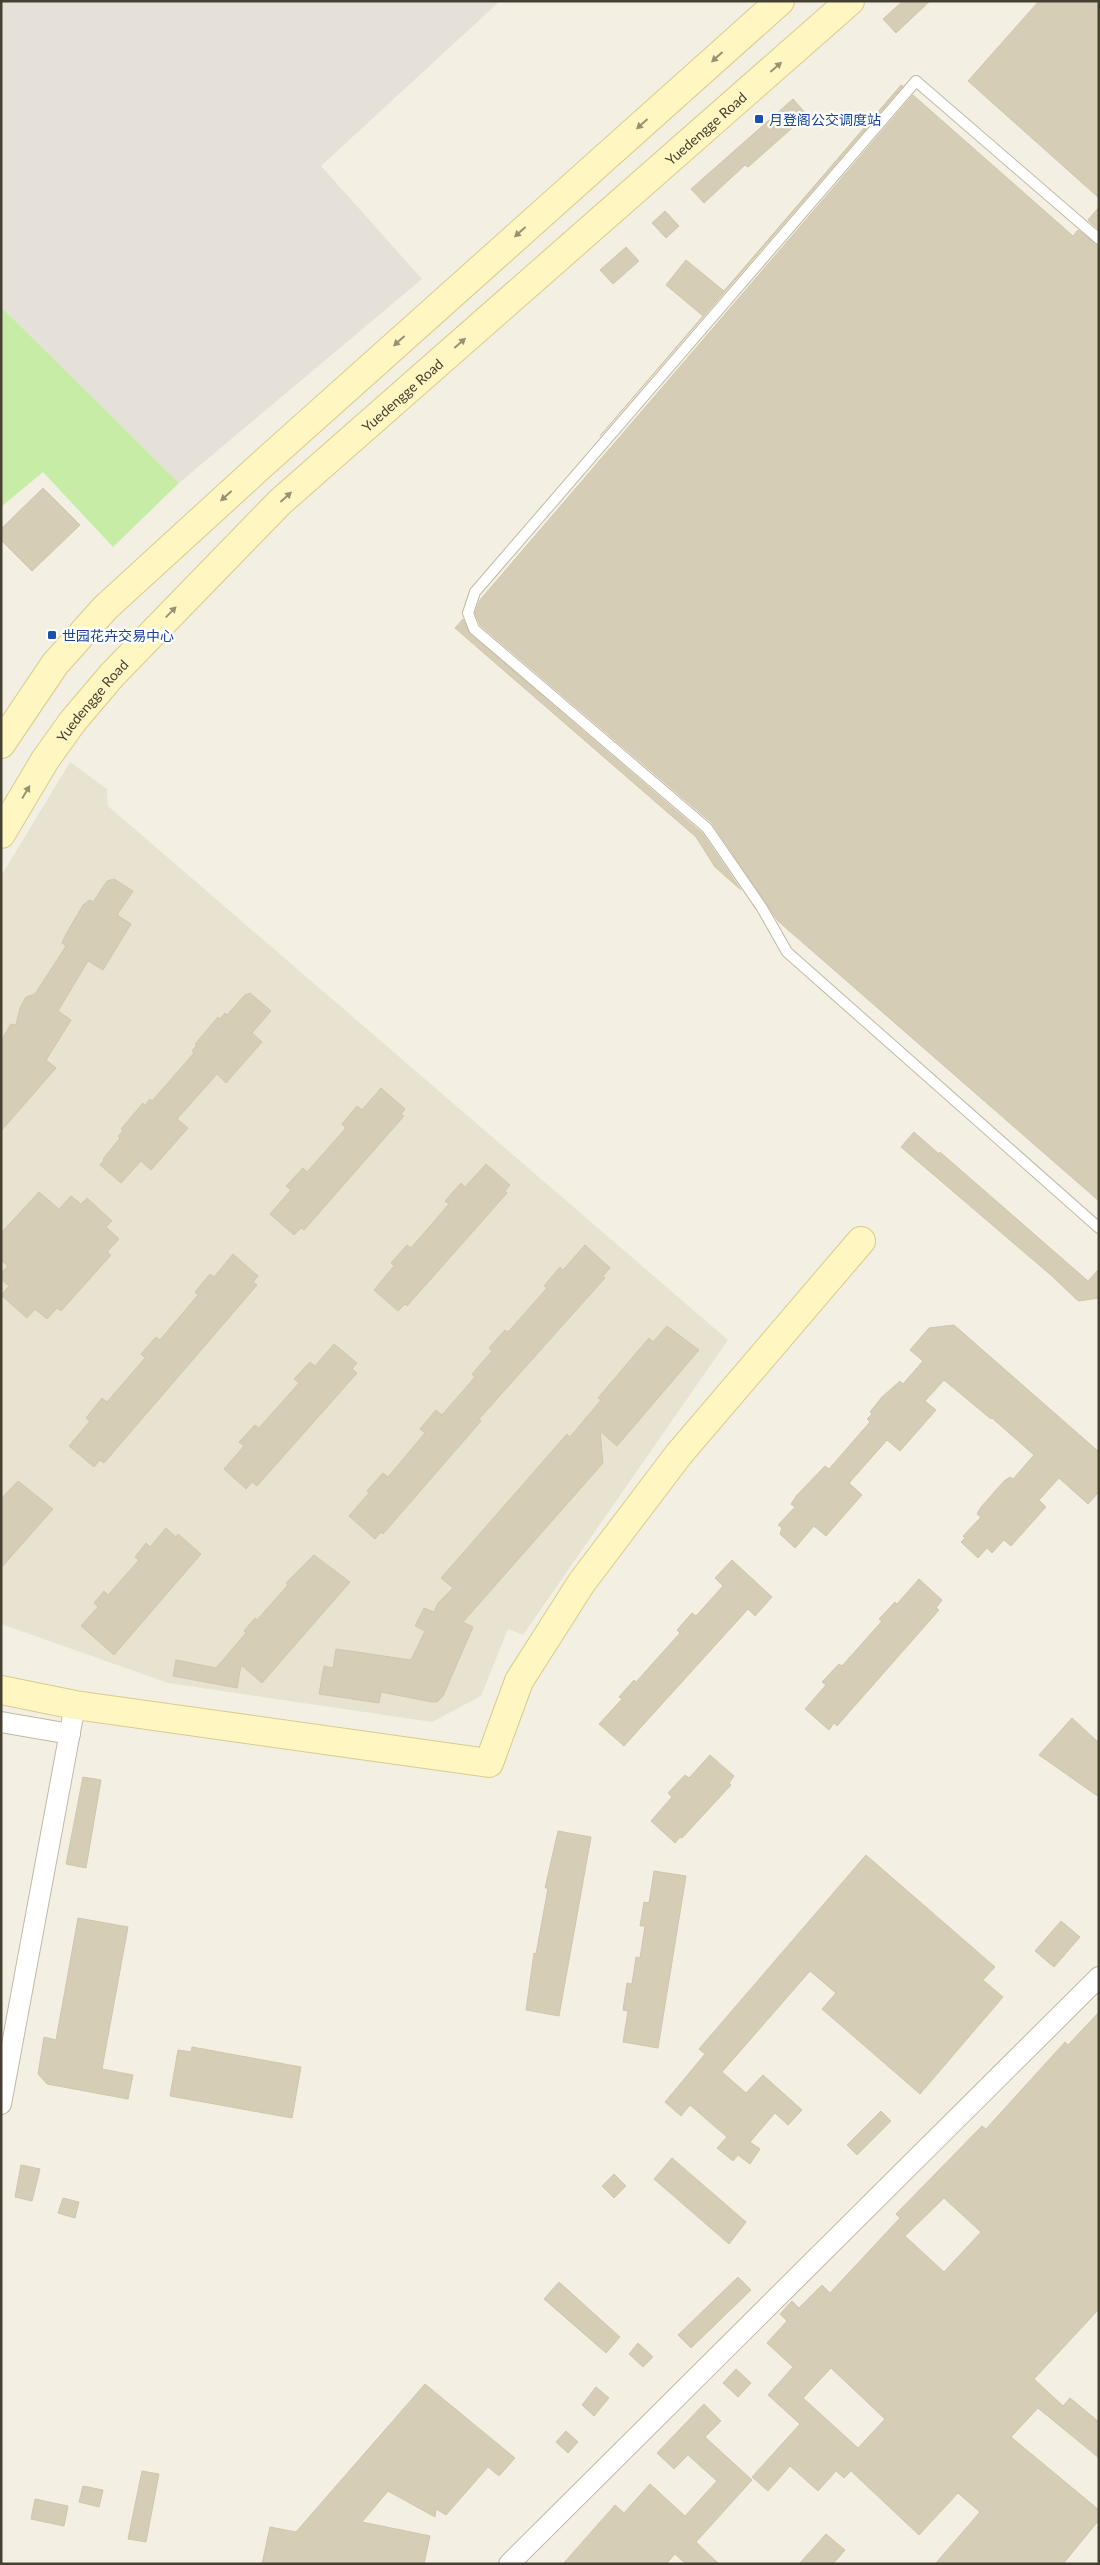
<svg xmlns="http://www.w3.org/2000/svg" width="1100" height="2565" font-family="Lato,'Noto Sans SC',sans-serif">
  <rect width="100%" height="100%" fill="#f3f0e3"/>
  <polygon fill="#e8e3d0" points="70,762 107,789 108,806 728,1340 523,1635 508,1629 481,1696 432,1722 168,1683 1,1624 1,876"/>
  <polygon fill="#e5e0d8" points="1,1 500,1 321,166 422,279 179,483 1,307"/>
  <polygon fill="#c6eca6" points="1,307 179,483 113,547 43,472 1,507"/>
  <g fill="#d6cdb7" stroke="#d1c6a9" fill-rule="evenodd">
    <polygon points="903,1 930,1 896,33 883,19"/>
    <polygon points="1039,1 1099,1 1099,198 968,81"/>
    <polygon points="901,85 903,86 600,436 703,316 666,285 686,260 724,291"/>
    <polygon points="913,95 1073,236 1078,230 1099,246 1099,1201 778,921 712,823 480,625 475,613 480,600"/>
    <polygon points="793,99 807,115 748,167 745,165 704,203 691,189"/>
    <polygon points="1099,207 1099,230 1088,220"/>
    <polygon points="665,211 679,226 666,238 652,223"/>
    <polygon points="626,247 639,261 613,284 600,270"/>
    <polygon points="43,488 80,525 32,571 1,540 1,529"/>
    <polygon points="463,619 470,634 702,833 741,890 715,867 696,837 455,628"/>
    <polygon points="114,879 133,891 117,915 131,924 103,970 88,961 58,1011 71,1020 46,1060 56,1068 1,1131 1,1041 11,1024 16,1025 20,1008 26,997 35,994 66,946 62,943 65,936 83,905 90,900 93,902 107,881"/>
    <polygon points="250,993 271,1011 252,1033 262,1042 226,1083 217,1074 177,1119 188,1128 151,1170 141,1161 121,1183 100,1165 104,1160 103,1159 120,1138 118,1136 123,1131 121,1129 143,1103 145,1105 150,1099 152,1101 194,1053 192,1051 197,1045 195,1044 218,1017 220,1019 225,1013 227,1015 245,995"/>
    <polygon points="381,1088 405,1109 401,1114 404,1116 304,1230 301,1228 294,1235 270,1214 291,1190 286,1186 303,1168 307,1172 346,1128 342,1124 357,1106 362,1110"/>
    <polygon points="914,1132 939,1154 940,1152 1088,1281 1099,1269 1099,1298 1079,1301 1076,1299 1052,1276 901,1147"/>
    <polygon points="486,1164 510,1185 505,1191 507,1193 407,1306 405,1304 398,1311 374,1290 394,1266 391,1263 407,1245 411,1248 449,1204 445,1201 461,1183 465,1187"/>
    <polygon points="39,1192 59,1209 71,1196 81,1204 87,1198 112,1221 106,1227 119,1239 107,1252 111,1255 61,1311 57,1308 47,1319 35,1309 27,1318 1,1295 9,1286 1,1279 1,1273 8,1266 1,1260 1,1233"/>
    <polygon points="585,1245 610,1268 603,1276 605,1278 479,1419 481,1421 383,1534 381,1532 375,1539 349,1516 369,1493 367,1491 383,1473 388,1477 425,1433 420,1429 436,1410 442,1415 475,1377 472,1374 492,1351 489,1348 505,1330 508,1332 547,1288 544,1286 560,1267 563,1270"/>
    <polygon points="233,1254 258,1276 253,1282 257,1285 104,1463 100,1460 94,1467 69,1446 90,1421 86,1418 102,1398 107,1402 145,1358 141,1354 156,1337 160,1340 198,1295 195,1292 210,1274 214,1277"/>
    <polygon points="954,1325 1099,1452 1099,1492 1088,1504 1059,1478 1039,1500 1046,1507 1011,1546 1004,1540 992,1553 987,1548 978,1558 961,1542 965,1538 963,1536 981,1517 977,1514 981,1507 1004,1481 1010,1477 1013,1479 1034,1455 992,1418 991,1419 944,1380 925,1401 936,1410 900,1451 887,1440 849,1483 862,1495 826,1536 814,1526 795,1548 780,1534 782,1528 778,1525 795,1507 791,1504 797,1495 825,1466 829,1469 870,1422 867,1419 872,1414 870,1412 882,1397 900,1381 903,1384 923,1361 910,1350 929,1328"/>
    <polygon points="667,1326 699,1350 617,1446 600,1431 603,1463 463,1622 473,1627 443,1696 437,1702 432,1702 381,1692 379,1703 319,1694 324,1666 333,1668 336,1649 411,1660 425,1631 415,1626 424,1608 434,1612 438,1603 453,1588 441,1578 567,1434 570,1437 601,1400 598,1398 649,1338 653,1342"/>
    <polygon points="334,1344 357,1363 352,1369 357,1373 257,1486 252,1482 246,1489 224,1469 244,1446 239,1442 255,1425 259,1428 299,1383 294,1379 310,1362 315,1366"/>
    <polygon points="18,1481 53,1509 1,1568 1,1499"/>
    <polygon points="166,1528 176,1537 178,1534 201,1554 114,1655 81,1626 98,1607 94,1603 104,1591 108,1595 139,1560 135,1557 146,1543 150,1547"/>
    <polygon points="314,1555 350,1582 262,1683 241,1665 237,1688 173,1676 176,1660 216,1668 246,1633 244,1631 255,1618 257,1620 288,1585 286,1583"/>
    <polygon points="732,1560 772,1597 755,1616 748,1609 624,1746 599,1724 622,1699 619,1697 634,1680 636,1682 680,1633 677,1630 692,1613 696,1616 723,1586 715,1578"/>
    <polygon points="919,1579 942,1600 936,1608 939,1610 837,1726 834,1723 829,1730 805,1709 826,1685 822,1682 839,1664 842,1666 882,1621 879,1619 895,1602 897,1604"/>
    <polygon points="1072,1718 1099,1743 1099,1797 1039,1755"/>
    <polygon points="710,1755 734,1776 729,1783 731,1785 682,1838 680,1837 675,1843 651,1821 672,1797 668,1793 685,1775 689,1778"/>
    <polygon points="83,1777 101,1780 86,1868 66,1864"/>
    <polygon points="558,1831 591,1837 559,2016 526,2010 534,1953 536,1954 548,1888 545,1888"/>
    <polygon points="866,1855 995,1967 983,1980 1003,1997 920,2094 822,2009 836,1993 810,1971 722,2072 746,2093 763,2075 802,2110 788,2125 775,2113 750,2142 760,2149 750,2164 738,2155 733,2161 717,2148 727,2137 690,2105 681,2116 665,2102 705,2054 699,2049"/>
    <polygon points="654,1871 686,1876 658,2048 623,2042 628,2011 623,2010 627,1983 632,1984 636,1957 640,1958 645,1926 640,1926 644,1902 649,1903"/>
    <polygon points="78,1918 128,1927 102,2069 133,2075 128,2099 47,2084 38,2074 44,2037 56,2040"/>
    <polygon points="1061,1921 1080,1937 1054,1967 1035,1951"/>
    <path d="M 1099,2012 L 1099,2309 L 1034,2379 L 1063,2406 L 1070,2398 L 1099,2422 L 1099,2458 L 1038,2408 L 1011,2437 L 1099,2510 L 1099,2520 L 1063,2564 L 935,2564 L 980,2512 L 958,2493 L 919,2535 L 851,2471 L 844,2478 L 836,2471 L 818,2491 L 790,2466 L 768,2491 L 752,2477 L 800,2424 L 768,2395 L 793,2367 L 767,2343 L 787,2321 L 780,2314 L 792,2301 L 799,2308 L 822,2285 L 830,2293 L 900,2218 L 896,2214 L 982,2126 L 986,2129 L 1065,2042 L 1068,2045 ZM 944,2198 L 981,2232 L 944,2272 L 905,2236 ZM 831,2368 L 885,2419 L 858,2448 L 803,2398 Z"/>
    <polygon points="192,2047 301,2067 292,2118 170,2096 178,2050 191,2052"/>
    <polygon points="881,2111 891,2121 857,2155 847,2145"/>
    <polygon points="672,2158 746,2222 729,2244 654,2179"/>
    <polygon points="21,2165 40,2169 32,2201 15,2197"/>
    <polygon points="614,2174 626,2186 614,2198 602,2186"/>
    <polygon points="63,2198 79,2202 75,2218 58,2213"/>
    <polygon points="738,2277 751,2290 691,2348 678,2335"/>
    <polygon points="559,2282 620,2337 606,2353 544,2299"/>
    <polygon points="638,2343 653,2357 643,2367 629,2354"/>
    <polygon points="736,2369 751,2383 738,2397 723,2383"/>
    <polygon points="425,2384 515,2458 499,2476 488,2467 446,2515 436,2509 435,2517 388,2491 362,2522 430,2536 424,2564 262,2564 270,2527 296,2532"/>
    <polygon points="596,2387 609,2398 594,2416 582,2405"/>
    <polygon points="704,2404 721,2421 705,2437 752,2480 696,2542 719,2564 686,2564 675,2554 666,2564 563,2564 615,2505 624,2513 650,2484 685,2516 717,2481 688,2455 674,2469 657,2453"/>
    <polygon points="566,2431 578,2442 568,2453 556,2442"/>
    <polygon points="142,2471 159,2474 146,2542 128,2539"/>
    <polygon points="83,2486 103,2490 99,2507 79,2502"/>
    <polygon points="35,2499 68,2506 64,2526 31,2519"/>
    <polygon points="826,2534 845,2550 833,2564 799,2564"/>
  </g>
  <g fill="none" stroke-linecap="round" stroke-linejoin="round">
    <g stroke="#c0b9a4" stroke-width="12">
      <polyline id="lane" points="1099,239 916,81 475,592 468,613 474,629 707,828 762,908 787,952 1099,1228"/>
    </g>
    <g stroke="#c0b9a4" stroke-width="22">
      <g id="street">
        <polyline points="1,1722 70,1734"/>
        <polyline points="1,2104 75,1705"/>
        <polyline points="509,2564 1099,1977"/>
      </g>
    </g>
    <g stroke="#d8cc8d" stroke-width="30">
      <g id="secondary">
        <polyline points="1,744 55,664 105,608 258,468 780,1"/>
        <path id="s1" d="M 1,834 L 45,760 L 73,721 L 112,675 L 280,502 L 850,1"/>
        <polyline points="1,1690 75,1705 489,1763 519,1681 582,1582 679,1454 861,1241"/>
      </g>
    </g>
    <use href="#lane" stroke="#fff" stroke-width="10"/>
    <use href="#street" stroke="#fff" stroke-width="20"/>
    <use href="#secondary" stroke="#fff6c1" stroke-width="28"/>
  </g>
  <defs><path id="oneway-solid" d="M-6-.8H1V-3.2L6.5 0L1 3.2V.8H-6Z" transform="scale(1.25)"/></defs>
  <g fill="#999272">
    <use href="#oneway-solid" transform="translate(717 57) rotate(138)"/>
    <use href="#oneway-solid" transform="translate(776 67) rotate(-41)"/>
    <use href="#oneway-solid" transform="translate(642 124) rotate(138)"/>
    <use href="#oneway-solid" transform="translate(520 232) rotate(138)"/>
    <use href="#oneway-solid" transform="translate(399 341) rotate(138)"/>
    <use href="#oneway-solid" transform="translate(460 343) rotate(-41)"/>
    <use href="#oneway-solid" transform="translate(226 496) rotate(138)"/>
    <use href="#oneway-solid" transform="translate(286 497) rotate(-42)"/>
    <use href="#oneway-solid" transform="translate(171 612) rotate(-46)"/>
    <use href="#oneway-solid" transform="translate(26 792) rotate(-59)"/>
  </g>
  <g fill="#1a4fb4" stroke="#fff" stroke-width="2">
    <rect x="754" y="114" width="10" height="10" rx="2.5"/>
    <rect x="47" y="630" width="10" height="10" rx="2.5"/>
  </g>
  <g text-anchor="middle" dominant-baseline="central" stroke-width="4.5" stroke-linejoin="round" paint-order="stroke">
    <g font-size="14" fill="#164399" stroke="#fff" text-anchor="start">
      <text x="769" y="119">月登阁公交调度站</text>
      <text x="62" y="635">世园花卉交易中心</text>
    </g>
    <g font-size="14" fill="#464032" stroke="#fff">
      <text stroke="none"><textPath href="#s1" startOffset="1002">Yuedengge Road</textPath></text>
      <text stroke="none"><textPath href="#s1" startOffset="598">Yuedengge Road</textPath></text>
      <text stroke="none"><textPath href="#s1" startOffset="162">Yuedengge Road</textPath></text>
    </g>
  </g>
  <rect width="1100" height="2565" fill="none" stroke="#464032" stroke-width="5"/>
</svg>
